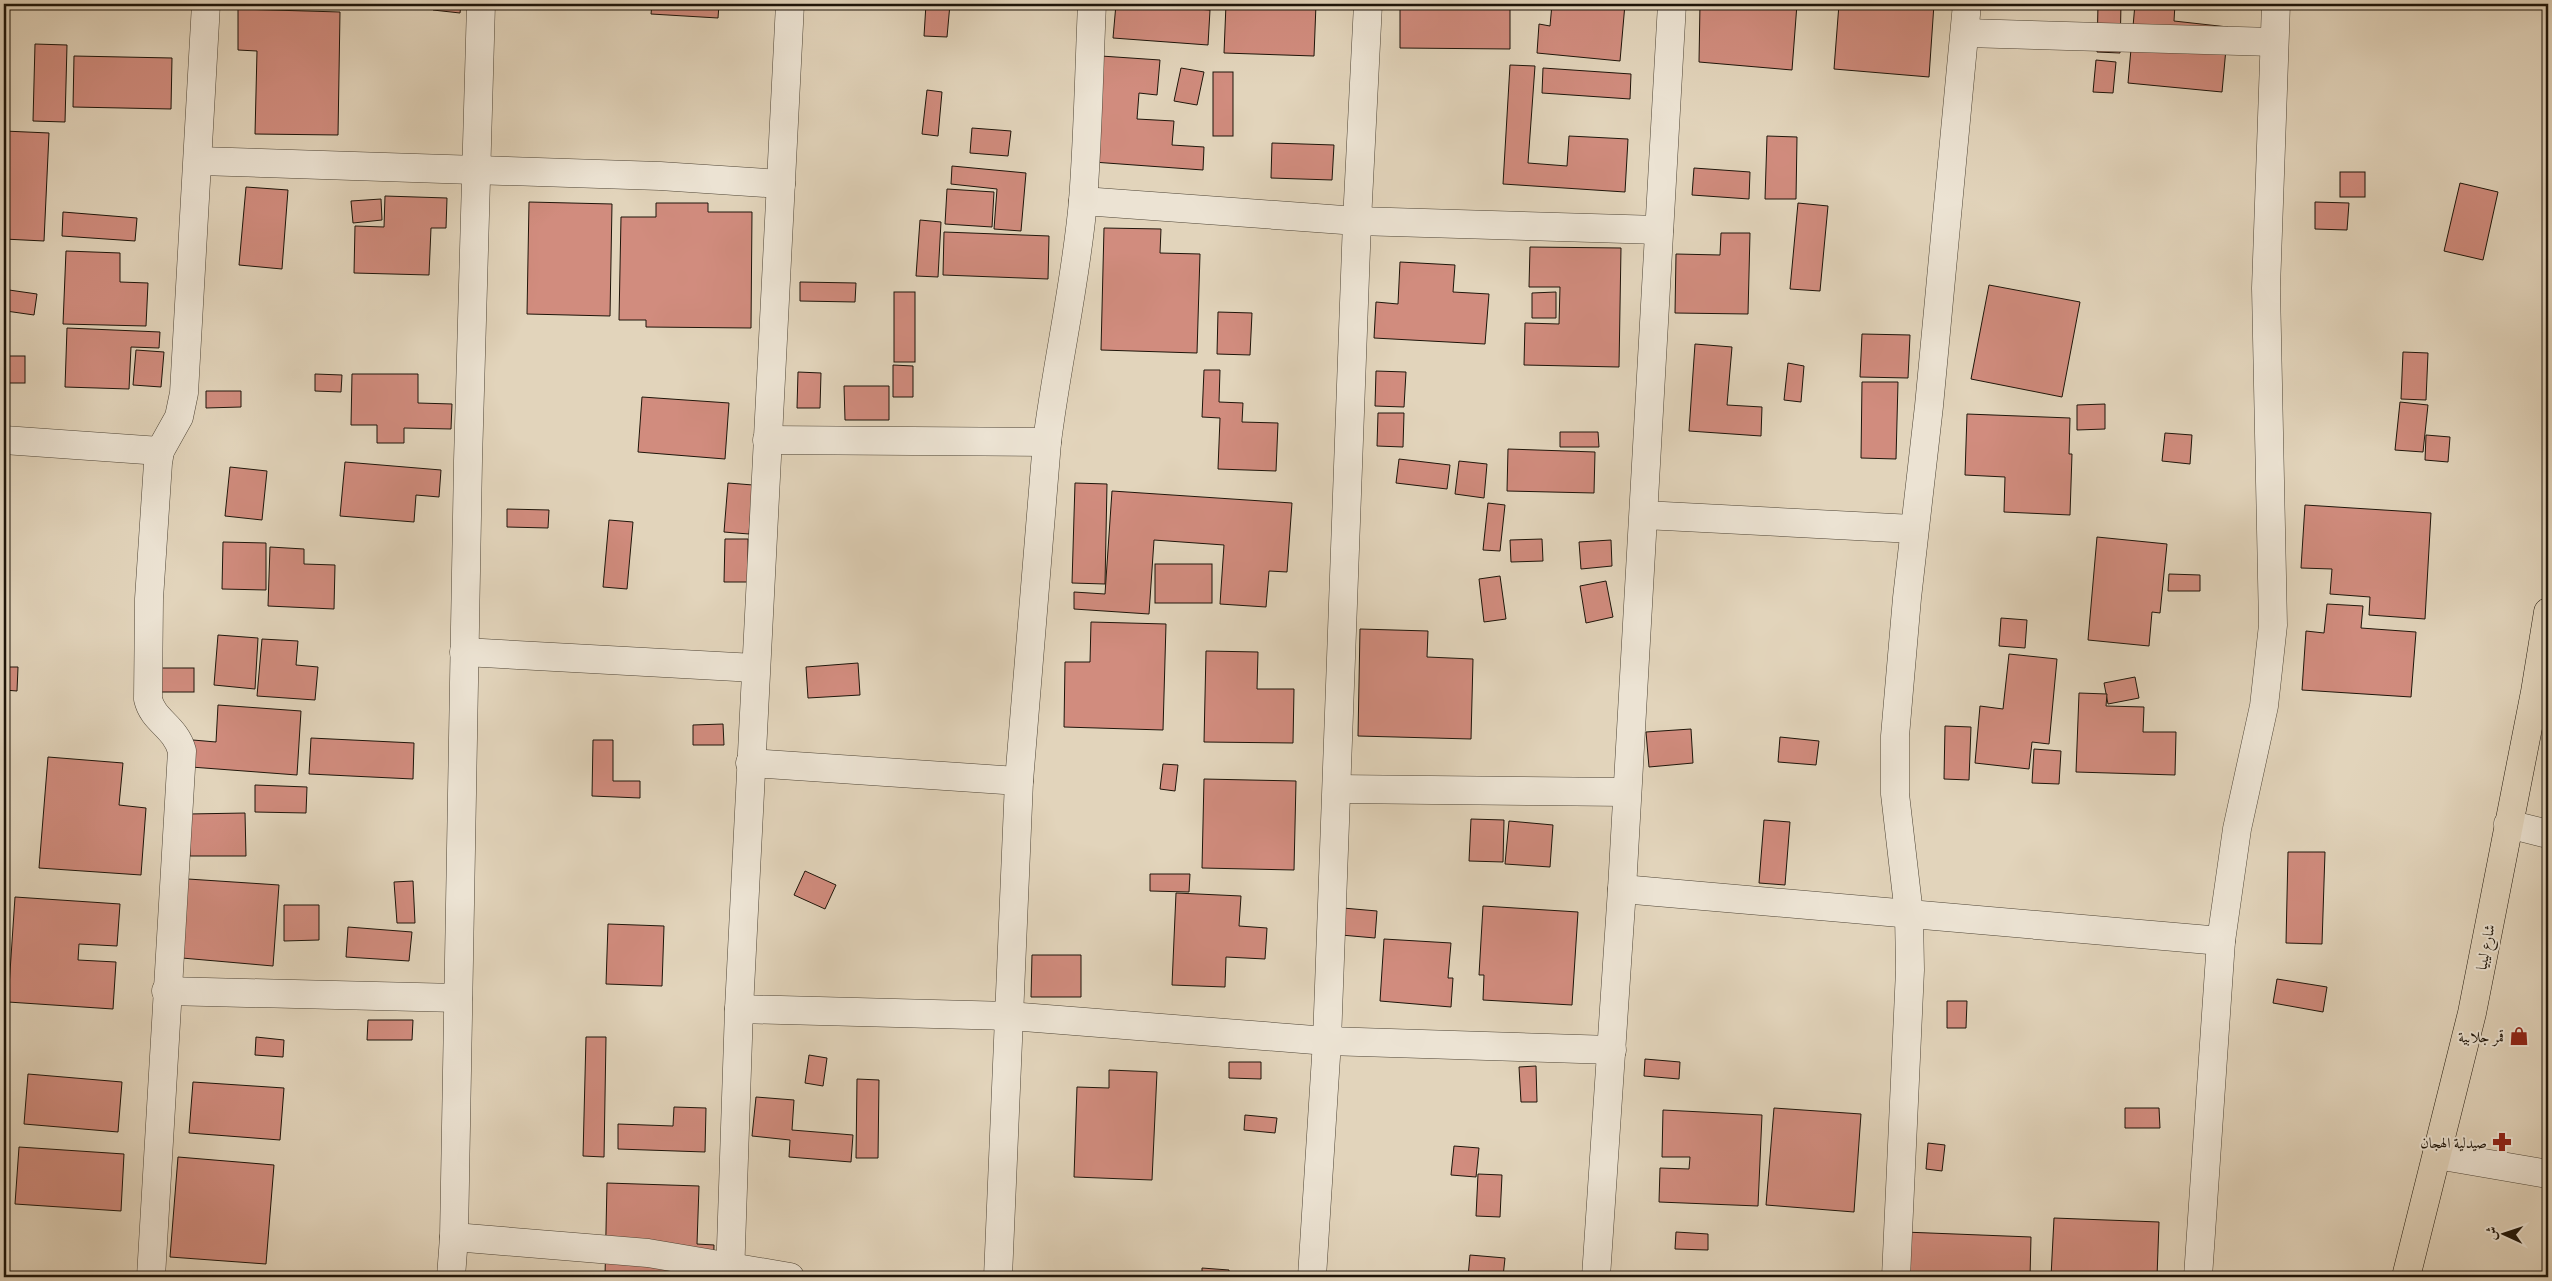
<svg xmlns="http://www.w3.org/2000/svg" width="2552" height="1281" font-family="'Gentium Book Plus',Amiri,serif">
  <rect width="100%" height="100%" fill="#e2d4bb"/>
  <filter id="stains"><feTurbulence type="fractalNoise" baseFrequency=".004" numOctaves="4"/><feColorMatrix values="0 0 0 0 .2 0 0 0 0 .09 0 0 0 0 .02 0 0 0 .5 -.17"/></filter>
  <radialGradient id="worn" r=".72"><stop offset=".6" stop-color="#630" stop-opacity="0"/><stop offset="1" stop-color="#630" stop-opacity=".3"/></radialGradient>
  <g fill="#d18c7e" stroke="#1e150a">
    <polygon points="434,4 461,4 460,13 433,10"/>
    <polygon points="652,4 719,4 718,18 651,14"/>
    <polygon points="926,4 950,4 947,37 924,36"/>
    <polygon points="1116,4 1172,4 1172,7 1210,10 1208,45 1113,38"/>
    <polygon points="1226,4 1316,4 1314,56 1224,53"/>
    <polygon points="1400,4 1510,4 1510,49 1400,48"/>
    <polygon points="1552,4 1625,4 1620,61 1537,53 1539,24 1550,26"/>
    <polygon points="1700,4 1797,4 1792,70 1699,62"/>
    <polygon points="1839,4 1934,4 1929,77 1834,69"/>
    <polygon points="2098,4 2121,4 2120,53 2097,52"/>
    <polygon points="2135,4 2175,4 2174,21 2228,27 2222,92 2128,83"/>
    <polygon points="238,9 340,12 338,135 255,134 257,51 238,50"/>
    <polygon points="35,44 67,45 65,122 33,121"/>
    <polygon points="74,56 172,58 171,109 73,107"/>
    <polygon points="1101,56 1160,60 1157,95 1139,93 1137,119 1174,121 1172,145 1204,147 1203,170 1093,162"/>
    <polygon points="2096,60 2116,62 2113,93 2093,92"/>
    <polygon points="1510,65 1535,66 1528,163 1567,166 1569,136 1628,139 1625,192 1503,184"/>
    <polygon points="1181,68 1204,72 1197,105 1174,101"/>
    <polygon points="1543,68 1631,74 1630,99 1542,93"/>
    <rect x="1213" y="72" width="20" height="64"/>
    <polygon points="927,90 942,92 938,136 922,134"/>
    <polygon points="972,128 1011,131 1008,156 970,153"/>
    <polygon points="4,131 49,133 44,241 4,239"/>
    <polygon points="1767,136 1797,137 1796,199 1765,199"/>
    <polygon points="1272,143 1334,145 1332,180 1271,178"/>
    <polygon points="952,166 1026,173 1021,231 994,229 997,189 951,184"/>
    <polygon points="1694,168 1750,172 1749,199 1692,195"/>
    <rect x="2340" y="172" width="25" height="25"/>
    <polygon points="2460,183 2498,192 2483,260 2444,251"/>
    <polygon points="246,187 288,190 282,269 239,265"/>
    <polygon points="947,189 994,192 992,227 945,224"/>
    <polygon points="385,196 447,198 446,228 431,228 429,275 354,273 355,226 384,227"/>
    <polygon points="381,199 382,220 353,223 351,201"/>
    <polygon points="529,202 612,204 610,316 527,314"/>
    <polygon points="2315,202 2349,203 2347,230 2315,229"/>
    <polygon points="656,203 708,203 708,212 752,212 751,328 646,327 646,320 619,320 621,217 656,217"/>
    <polygon points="1798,203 1828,206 1820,291 1790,289"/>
    <polygon points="63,212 137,218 135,241 62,236"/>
    <polygon points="920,220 941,222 938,277 916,276"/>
    <polygon points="1104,228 1161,229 1160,253 1200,254 1197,353 1101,350"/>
    <polygon points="944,232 1049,236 1048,279 943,275"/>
    <polygon points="1721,233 1750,233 1748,314 1675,313 1676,254 1720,255"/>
    <polygon points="1530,247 1621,248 1619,367 1524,365 1525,323 1559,324 1560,287 1529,287"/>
    <polygon points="66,251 120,253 120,282 148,283 146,326 63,324"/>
    <polygon points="1400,262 1455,265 1453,292 1489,294 1485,344 1374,338 1376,302 1398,304"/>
    <polygon points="800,282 856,283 855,302 800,301"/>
    <polygon points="1989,285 2080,302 2062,397 1971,379"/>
    <polygon points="9,290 37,294 34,315 6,311"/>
    <rect x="894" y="292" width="21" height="70"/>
    <polygon points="1556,292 1556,318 1532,318 1532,293"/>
    <polygon points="1218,312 1252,313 1250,355 1217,354"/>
    <polygon points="67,328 160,332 159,348 131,347 129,389 65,387"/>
    <polygon points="1862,334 1910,335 1908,378 1860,377"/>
    <polygon points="1695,344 1732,347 1727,405 1762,407 1761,436 1689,431"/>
    <polygon points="136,350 164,352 161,387 133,385"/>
    <polygon points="2403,352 2428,353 2426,400 2401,399"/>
    <rect x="4" y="356" width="21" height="27"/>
    <polygon points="1788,363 1804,366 1801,402 1784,400"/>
    <polygon points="893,365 913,366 913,397 893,397"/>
    <polygon points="1204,370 1220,370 1219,402 1243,403 1242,422 1278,423 1276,471 1218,469 1220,418 1202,417"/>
    <polygon points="1376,371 1406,372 1404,407 1375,406"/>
    <polygon points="798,372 821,373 820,408 797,408"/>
    <polygon points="315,374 342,375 341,392 315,391"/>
    <polygon points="352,374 418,374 418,403 452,404 451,429 404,428 404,443 377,443 377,425 351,425"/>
    <polygon points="1862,382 1898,382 1896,459 1861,458"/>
    <polygon points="844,386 889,386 889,420 845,420"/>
    <polygon points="206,391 241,391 241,407 206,408"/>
    <polygon points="642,397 729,403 725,459 638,452"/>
    <polygon points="2400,402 2428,405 2423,452 2395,450"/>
    <polygon points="2105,404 2105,429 2077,430 2077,405"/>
    <polygon points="1378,413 1404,413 1403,447 1377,446"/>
    <polygon points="1967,414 2070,418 2069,454 2072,454 2070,515 2004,512 2005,477 1965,475"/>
    <polygon points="1560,432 1598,432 1599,447 1560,447"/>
    <polygon points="2165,433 2192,435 2190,464 2162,461"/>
    <polygon points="2426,435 2450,437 2448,462 2425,460"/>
    <polygon points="1508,449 1595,452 1594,493 1507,491"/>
    <polygon points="1399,459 1450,465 1447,489 1396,483"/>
    <polygon points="1459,461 1487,464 1484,498 1455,494"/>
    <polygon points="345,462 441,470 439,497 416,495 414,522 340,516"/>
    <polygon points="230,467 267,471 262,520 225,516"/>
    <polygon points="728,483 753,485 749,534 724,532"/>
    <polygon points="1075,483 1107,484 1105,584 1072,583"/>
    <polygon points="1112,491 1292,503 1287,572 1269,571 1266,607 1220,604 1224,545 1154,540 1149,614 1074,609 1074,592 1105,594"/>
    <polygon points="1488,503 1505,505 1500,551 1483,550"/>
    <polygon points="2305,505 2431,513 2425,619 2369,615 2370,597 2330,594 2332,569 2301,568"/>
    <polygon points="507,509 549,510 548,528 507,527"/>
    <polygon points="609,520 633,522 627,589 603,587"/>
    <polygon points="2097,537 2167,544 2160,613 2152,612 2149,646 2088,640"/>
    <polygon points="725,539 748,539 748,582 724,582"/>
    <polygon points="1542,539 1543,561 1511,562 1510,540"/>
    <polygon points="1611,540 1612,566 1581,569 1579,542"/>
    <polygon points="223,542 266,543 266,590 222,589"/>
    <polygon points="270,547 304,549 304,564 335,565 334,609 268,606"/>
    <rect x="1155" y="564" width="57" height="39"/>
    <polygon points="2169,574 2200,575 2200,591 2168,591"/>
    <polygon points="1500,576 1506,619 1484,622 1479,579"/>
    <polygon points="1606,581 1613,617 1586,623 1580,586"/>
    <polygon points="2327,604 2363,606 2361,628 2416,632 2411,697 2302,690 2306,631 2324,633"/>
    <polygon points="2001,618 2027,620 2025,648 1999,646"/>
    <polygon points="1091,622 1166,624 1163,730 1064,727 1065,662 1090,662"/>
    <polygon points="1360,629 1428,631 1427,657 1473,659 1471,739 1358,736"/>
    <polygon points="218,635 258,638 255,689 214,685"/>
    <polygon points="262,639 298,641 296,665 318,667 315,700 257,696"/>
    <polygon points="1206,651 1258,652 1257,689 1294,689 1293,743 1204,742"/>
    <polygon points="2009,654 2057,659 2049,744 2032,742 2029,769 1975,763 1980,706 2003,709"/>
    <polygon points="858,663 860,695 808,698 806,667"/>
    <polygon points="4,667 18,667 17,691 4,690"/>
    <rect x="156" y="668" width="38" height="24"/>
    <polygon points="2135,677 2139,698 2108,704 2104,683"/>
    <polygon points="2079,693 2107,694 2106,706 2144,707 2143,732 2176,732 2175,775 2076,772"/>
    <polygon points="218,705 301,711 297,775 191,767 193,740 216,742"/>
    <polygon points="723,724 724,745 693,745 693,725"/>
    <polygon points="1945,726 1971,727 1969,780 1944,779"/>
    <polygon points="1691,729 1693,763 1649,767 1646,732"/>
    <polygon points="1780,737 1819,741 1816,765 1778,762"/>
    <polygon points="311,738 414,743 413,779 309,774"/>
    <polygon points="593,740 613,740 613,781 640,781 640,798 592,796"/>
    <polygon points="2034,749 2061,751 2059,784 2032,783"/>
    <polygon points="48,757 123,763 119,805 146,808 141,875 39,868"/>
    <polygon points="1163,764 1178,765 1175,791 1160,789"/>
    <polygon points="1204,779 1296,781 1294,870 1202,868"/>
    <polygon points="255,785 307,787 306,813 255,812"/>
    <polygon points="245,813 246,856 190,856 189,814"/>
    <polygon points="1471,819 1504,820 1503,862 1469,861"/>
    <polygon points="1764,820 1790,822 1785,885 1759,883"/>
    <polygon points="1509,821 1553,825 1550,867 1505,864"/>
    <polygon points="2288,852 2325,852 2322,944 2286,943"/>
    <polygon points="805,871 836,885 825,909 794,895"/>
    <polygon points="1150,874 1190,874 1189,892 1150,891"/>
    <polygon points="188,879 279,885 273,966 182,958"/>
    <polygon points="413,881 415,923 397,923 394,882"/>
    <polygon points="1176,893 1241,896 1239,926 1267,928 1265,959 1226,957 1225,987 1172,985"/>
    <polygon points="15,897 120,904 117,946 79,944 78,960 116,962 113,1009 8,1002"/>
    <polygon points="284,905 319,905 319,940 284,941"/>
    <polygon points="1483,906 1578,912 1572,1005 1483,1000 1484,975 1479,975"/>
    <polygon points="1343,908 1377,911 1375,938 1341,935"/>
    <polygon points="608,924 664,926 662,986 606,984"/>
    <polygon points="348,927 412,932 409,961 346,957"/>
    <polygon points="1384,939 1451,943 1448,978 1453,978 1451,1007 1380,1001"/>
    <polygon points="1032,955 1081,955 1081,997 1031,997"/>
    <polygon points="2277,979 2327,987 2323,1012 2273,1003"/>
    <polygon points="1947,1001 1967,1001 1966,1028 1947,1028"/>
    <polygon points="368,1020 413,1020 412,1040 367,1040"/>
    <polygon points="256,1037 284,1040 283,1057 255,1055"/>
    <polygon points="586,1037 606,1037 604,1157 583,1156"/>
    <polygon points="809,1055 827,1058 823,1086 805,1083"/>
    <polygon points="1645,1059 1680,1062 1679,1079 1644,1076"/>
    <polygon points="1229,1062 1261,1062 1261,1079 1229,1078"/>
    <polygon points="1536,1066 1537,1102 1521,1102 1519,1067"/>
    <polygon points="1109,1070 1157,1072 1152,1180 1074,1177 1077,1087 1109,1088"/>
    <polygon points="28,1074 122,1082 118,1132 24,1124"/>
    <polygon points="857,1079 879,1080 878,1158 856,1158"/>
    <polygon points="193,1082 284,1088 280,1140 189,1133"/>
    <polygon points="756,1097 794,1100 792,1130 853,1135 851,1162 789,1157 790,1140 752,1136"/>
    <polygon points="674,1107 706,1108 705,1152 618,1149 618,1124 673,1126"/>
    <polygon points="1774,1108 1861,1114 1854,1212 1766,1205"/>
    <polygon points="2125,1108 2159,1108 2160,1128 2125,1128"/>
    <polygon points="1663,1110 1762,1115 1758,1206 1659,1202 1660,1168 1689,1169 1690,1157 1662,1157"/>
    <polygon points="1245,1115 1277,1118 1275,1133 1244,1130"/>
    <polygon points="1928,1143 1945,1145 1942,1171 1926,1169"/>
    <polygon points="1454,1146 1479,1148 1476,1177 1451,1175"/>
    <polygon points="19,1147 124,1154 121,1211 15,1204"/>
    <polygon points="178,1157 274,1165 266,1264 170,1257"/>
    <polygon points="1478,1174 1502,1175 1500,1217 1476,1216"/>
    <polygon points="607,1183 699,1186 697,1244 714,1245 713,1277 605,1277"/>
    <polygon points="2054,1218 2159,1222 2157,1277 2051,1277"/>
    <polygon points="1676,1232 1708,1234 1708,1250 1675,1249"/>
    <polygon points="1904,1232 2031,1237 2030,1277 1902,1277"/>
    <polygon points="1470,1255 1505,1258 1503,1277 1468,1277"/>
    <polygon points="1202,1268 1229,1270 1229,1277 1202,1277"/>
  </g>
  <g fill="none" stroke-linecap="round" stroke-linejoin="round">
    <g stroke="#4f4536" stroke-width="29">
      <g id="street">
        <polyline points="1966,33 2273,42"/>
        <polyline points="199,161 660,176 781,184"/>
        <polyline points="1083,201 1357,221 1659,230"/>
        <polyline points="4,440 160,451"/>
        <polyline points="767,440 1047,442"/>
        <polyline points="1644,515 1913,529"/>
        <polyline points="464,652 755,668"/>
        <polyline points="750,763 1019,781"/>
        <polyline points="1337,789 1626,792"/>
        <polyline points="2508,824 2548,834"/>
        <polyline points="1622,889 2221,941"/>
        <polyline points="166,991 458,998"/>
        <polyline points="739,1009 1010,1016 1327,1041 1612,1050"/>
        <polyline points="2437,1155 2548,1174"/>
        <polyline points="454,1237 648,1253 790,1277"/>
        <path d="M 151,1277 L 182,751 C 175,726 153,721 148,699 L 149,599 L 158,463 L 160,451 L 179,417 L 184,393 L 206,4"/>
        <polyline points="451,1277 454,1237 468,461 481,4"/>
        <polyline points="730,1277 739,1009 790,4"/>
        <path d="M 998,1277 L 1019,781 L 1047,442 C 1057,362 1076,282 1083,201 C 1088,136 1089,70 1092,4"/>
        <polyline points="1312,1277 1327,1041 1357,221 1368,4"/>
        <polyline points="1596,1277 1622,889 1672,4"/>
        <polyline points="1896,1277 1910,970 1909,914 1895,794 1895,736 1907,598 1929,406 1967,4"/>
        <polyline points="2198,1277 2221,941 2237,829 2264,706 2273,625 2266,288 2276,4"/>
      </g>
    </g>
    <g stroke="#1e150a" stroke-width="29">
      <polyline id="highway" points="2406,1277 2472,1013 2535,692 2548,612"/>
    </g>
    <use href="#street" stroke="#ece3d3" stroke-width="28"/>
    <use href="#highway" stroke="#e2d4bb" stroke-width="28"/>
  </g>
  <defs>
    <g id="shop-bare" transform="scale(1.5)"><path d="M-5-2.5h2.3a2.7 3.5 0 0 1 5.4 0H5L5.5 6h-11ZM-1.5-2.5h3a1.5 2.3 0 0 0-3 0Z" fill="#8f2418" stroke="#ece3d3" stroke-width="2.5" paint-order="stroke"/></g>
    <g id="pharmacy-bare" transform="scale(1.5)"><path d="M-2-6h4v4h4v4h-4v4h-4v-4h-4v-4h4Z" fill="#8f2418" stroke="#ece3d3" stroke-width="2.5" paint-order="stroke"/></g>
  </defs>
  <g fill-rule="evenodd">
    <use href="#shop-bare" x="2519" y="1036"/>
    <use href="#pharmacy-bare" x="2502" y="1142"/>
  </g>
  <g text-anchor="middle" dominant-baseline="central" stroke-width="4" stroke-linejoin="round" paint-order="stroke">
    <g font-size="15" fill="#1e150a" stroke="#ece3d3">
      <text transform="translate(2485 947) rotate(-79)">شارع ليبيا</text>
    </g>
    <g font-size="15" fill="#1e150a" stroke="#ece3d3" text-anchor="end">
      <text x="2504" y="1036">قمر جلابية</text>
      <text x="2487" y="1142">صيدلية الهجان</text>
    </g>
  </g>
  <rect width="2552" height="1281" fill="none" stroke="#e2d4bb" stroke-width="20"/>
  <rect x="5" y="5" width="2542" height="1271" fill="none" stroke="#1e150a" stroke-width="2.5"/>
  <rect x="10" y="10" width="2532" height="1261" fill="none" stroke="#1e150a"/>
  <g transform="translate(2504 1234) rotate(273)" stroke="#ece3d3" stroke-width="4" paint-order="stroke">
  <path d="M0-4L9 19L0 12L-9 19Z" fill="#1e150a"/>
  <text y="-8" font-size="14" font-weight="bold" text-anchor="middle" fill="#1e150a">ش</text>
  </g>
  <rect width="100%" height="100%" filter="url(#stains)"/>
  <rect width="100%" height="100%" fill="url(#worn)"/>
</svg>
